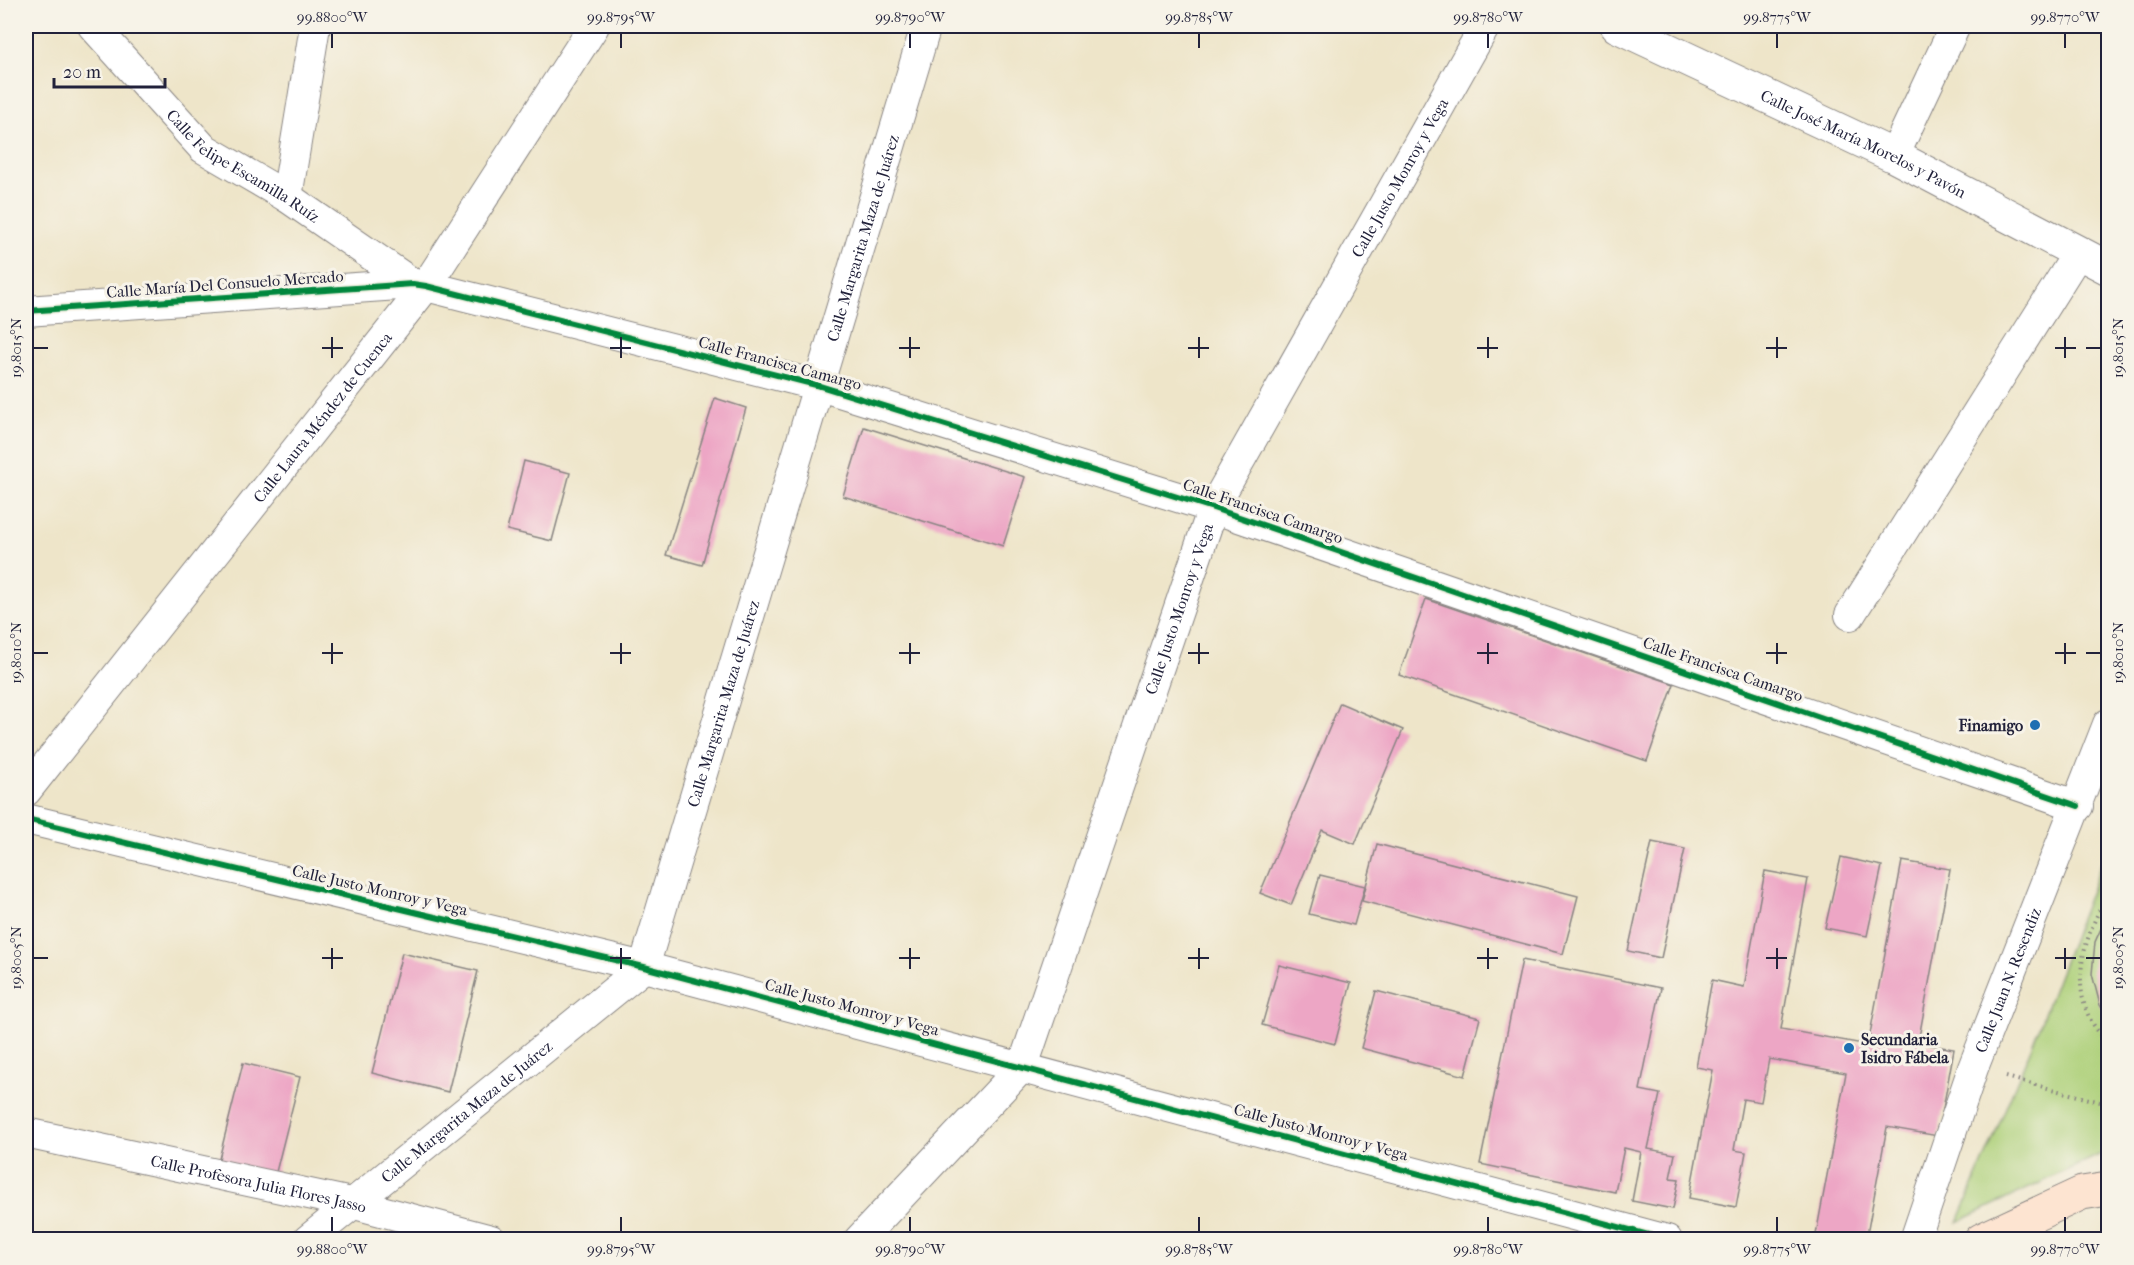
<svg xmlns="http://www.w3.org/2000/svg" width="2134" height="1265" font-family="'IM FELL French Canon',serif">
  <rect width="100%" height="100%" fill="#f7f3e8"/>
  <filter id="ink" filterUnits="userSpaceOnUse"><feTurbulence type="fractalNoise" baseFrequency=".0167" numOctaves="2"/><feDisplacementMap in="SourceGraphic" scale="12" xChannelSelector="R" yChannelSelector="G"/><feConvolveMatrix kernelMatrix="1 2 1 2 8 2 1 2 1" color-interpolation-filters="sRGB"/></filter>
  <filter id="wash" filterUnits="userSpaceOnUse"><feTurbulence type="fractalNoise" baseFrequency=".008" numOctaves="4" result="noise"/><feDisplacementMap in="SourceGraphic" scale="24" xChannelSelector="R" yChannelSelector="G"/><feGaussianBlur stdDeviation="1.35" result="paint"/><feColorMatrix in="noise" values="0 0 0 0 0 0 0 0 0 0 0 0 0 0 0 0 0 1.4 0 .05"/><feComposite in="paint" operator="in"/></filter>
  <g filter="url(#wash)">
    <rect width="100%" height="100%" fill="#eee5c9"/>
    <polygon fill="#add079" stroke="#68795a" stroke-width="1.5" points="2108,846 2108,1154 2101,1154 1958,1222 2031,1048"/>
    <g id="blocks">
      <g fill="#eda6c5">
        <polygon points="715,398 746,408 702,565 666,555"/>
        <polygon points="864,427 1025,477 1003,546 843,496"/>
        <polygon points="524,461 570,473 552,541 507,530"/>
        <polygon points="1426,599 1674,684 1647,761 1399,675"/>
        <polygon points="1340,703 1403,730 1355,844 1322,830 1291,905 1260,893"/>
        <polygon points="1652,842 1685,849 1661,958 1628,951"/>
        <polygon points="1377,844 1578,896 1563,954 1362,901"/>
        <polygon points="1841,857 1882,866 1867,936 1825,928"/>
        <polygon points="1902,861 1950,869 1918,1043 1954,1049 1938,1136 1887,1127 1866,1240 1815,1240 1846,1073 1769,1059 1761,1102 1743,1099 1734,1150 1746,1152 1736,1207 1689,1198 1713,1070 1696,1067 1712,980 1744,987 1765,871 1808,879 1781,1029 1868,1045"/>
        <polygon points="1320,875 1365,886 1354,925 1309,914"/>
        <polygon points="2108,913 2108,1019 2100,1005 2092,974 2095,942"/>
        <polygon points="402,953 478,971 448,1092 372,1073"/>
        <polygon points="1522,960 1661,988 1640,1090 1660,1094 1648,1149 1675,1154 1670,1178 1679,1179 1673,1209 1632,1201 1641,1152 1624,1148 1615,1192 1480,1164"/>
        <polygon points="1279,965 1351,983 1335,1044 1262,1025"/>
        <polygon points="1376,991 1480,1018 1465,1076 1361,1048"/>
        <polygon points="243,1063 300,1077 275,1176 218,1163"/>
      </g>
    </g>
  </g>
  <g filter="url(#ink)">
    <use href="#blocks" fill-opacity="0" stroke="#888482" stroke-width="1.5"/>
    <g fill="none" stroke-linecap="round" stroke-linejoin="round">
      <g stroke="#888482" stroke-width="32">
        <g id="minor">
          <path id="s1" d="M 93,26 L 203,148 L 287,197 L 413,284"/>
          <polyline points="1894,156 1955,26"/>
          <polyline points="287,197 315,26"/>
          <polyline points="26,311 413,284 426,286 820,386 1213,508 2078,806"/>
          <polyline points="1850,615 2078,253"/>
          <path id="s2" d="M 26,791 L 426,286 L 594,26"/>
          <polyline points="26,819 644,967 1667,1240"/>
          <path id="s3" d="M 26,1133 L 351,1203 L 491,1240"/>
          <path id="s4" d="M 308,1240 L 644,967 L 926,26"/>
          <path id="s5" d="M 859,1240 L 1023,1066 L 1213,508 L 1485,26"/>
          <path id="s6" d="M 1915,1240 L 1973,1068 L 2108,724"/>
        </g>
      </g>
      <g stroke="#888482" stroke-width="35">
        <g id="tertiary">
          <path id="s7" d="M 1617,26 L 1894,156 L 2108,268"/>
        </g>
      </g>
      <g stroke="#888482" stroke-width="35">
        <polyline id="secondary" points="1981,1240 2082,1193 2108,1189"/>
      </g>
      <g stroke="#888482" stroke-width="4" stroke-dasharray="1.5 4.5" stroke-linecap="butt">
        <path d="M 2108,894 C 2082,940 2063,1000 2108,1042"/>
        <polyline points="2006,1077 2108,1104"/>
      </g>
      <use href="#minor" stroke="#fff" stroke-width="30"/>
      <use href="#tertiary" stroke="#fff" stroke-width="33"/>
      <use href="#secondary" stroke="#fde4d1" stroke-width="33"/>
      <g stroke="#f7f3e8" stroke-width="10">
        <g id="cycleway">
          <polyline points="26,311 413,284 426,286 820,386 1213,508 2078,806"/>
          <polyline points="26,819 644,967 1667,1240"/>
        </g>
      </g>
      <use href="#cycleway" stroke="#00873e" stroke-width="6"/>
    </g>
  </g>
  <path fill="none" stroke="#22223b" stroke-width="2" d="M 332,33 L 332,48M 621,33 L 621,48M 910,33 L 910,48M 1199,33 L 1199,48M 1488,33 L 1488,48M 1777,33 L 1777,48M 2065,33 L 2065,48M 332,337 L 332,358M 621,337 L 621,358M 910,337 L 910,358M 1199,337 L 1199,358M 1488,337 L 1488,358M 1777,337 L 1777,358M 2065,337 L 2065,358M 33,348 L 48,348M 322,348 L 343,348M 610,348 L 631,348M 899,348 L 920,348M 1188,348 L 1209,348M 1477,348 L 1498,348M 1766,348 L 1787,348M 2055,348 L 2076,348M 2086,348 L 2101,348M 332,643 L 332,664M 621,643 L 621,664M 910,643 L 910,664M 1199,643 L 1199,664M 1488,643 L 1488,664M 1777,643 L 1777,664M 2065,643 L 2065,664M 33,653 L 48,653M 322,653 L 343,653M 610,653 L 631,653M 899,653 L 920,653M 1188,653 L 1209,653M 1477,653 L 1498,653M 1766,653 L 1787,653M 2055,653 L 2076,653M 2086,653 L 2101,653M 332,948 L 332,969M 621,948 L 621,969M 910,948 L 910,969M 1199,948 L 1199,969M 1488,948 L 1488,969M 1777,948 L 1777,969M 2065,948 L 2065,969M 33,958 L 48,958M 322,958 L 343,958M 610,958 L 631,958M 899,958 L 920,958M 1188,958 L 1209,958M 1477,958 L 1498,958M 1766,958 L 1787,958M 2055,958 L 2076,958M 2086,958 L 2101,958M 332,1217 L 332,1232M 621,1217 L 621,1232M 910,1217 L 910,1232M 1199,1217 L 1199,1232M 1488,1217 L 1488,1232M 1777,1217 L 1777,1232M 2065,1217 L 2065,1232"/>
  <g fill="#1f6fb2" stroke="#f7f3e8" stroke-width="2">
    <circle cx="2035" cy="725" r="6"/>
    <circle cx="1849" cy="1048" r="6"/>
  </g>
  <g text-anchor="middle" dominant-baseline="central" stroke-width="6" stroke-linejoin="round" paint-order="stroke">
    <g font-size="16" fill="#22223b" stroke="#f7f3e8">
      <text stroke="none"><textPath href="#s7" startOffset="273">Calle José María Morelos y Pavón</textPath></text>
      <text stroke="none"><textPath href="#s1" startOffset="207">Calle Felipe Escamilla Ruíz</textPath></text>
      <text stroke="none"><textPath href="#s5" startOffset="1208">Calle Justo Monroy y Vega</textPath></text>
      <text stroke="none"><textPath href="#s4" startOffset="1194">Calle Margarita Maza de Juárez</textPath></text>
      <text transform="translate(225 284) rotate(-4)">Calle María Del Consuelo Mercado</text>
      <text transform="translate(780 363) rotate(15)">Calle Francisca Camargo</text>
      <text stroke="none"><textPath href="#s2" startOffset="477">Calle Laura Méndez de Cuenca</textPath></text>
      <text transform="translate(1263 511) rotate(19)">Calle Francisca Camargo</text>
      <text stroke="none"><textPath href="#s5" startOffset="722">Calle Justo Monroy y Vega</textPath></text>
      <text transform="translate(1723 669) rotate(19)">Calle Francisca Camargo</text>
      <text stroke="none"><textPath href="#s4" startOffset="708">Calle Margarita Maza de Juárez</textPath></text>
      <text transform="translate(380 890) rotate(13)">Calle Justo Monroy y Vega</text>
      <text stroke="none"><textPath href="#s6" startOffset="276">Calle Juan N. Resendiz</textPath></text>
      <text transform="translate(852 1007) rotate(15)">Calle Justo Monroy y Vega</text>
      <text stroke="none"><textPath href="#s4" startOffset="204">Calle Margarita Maza de Juárez</textPath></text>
      <text transform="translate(1321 1132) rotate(15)">Calle Justo Monroy y Vega</text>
      <text stroke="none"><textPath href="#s3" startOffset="238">Calle Profesora Julia Flores Jasso</textPath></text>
    </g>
    <g font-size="16" font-weight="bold" fill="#22223b" stroke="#f7f3e8" text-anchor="end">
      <text x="2023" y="725">Finamigo</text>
      <text x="1861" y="1039" text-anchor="start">Secundaria<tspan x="1861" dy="18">Isidro Fábela</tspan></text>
    </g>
  </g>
  <rect width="2134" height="1265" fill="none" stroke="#f7f3e8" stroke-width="66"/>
  <path d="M54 78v9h111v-9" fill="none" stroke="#22223b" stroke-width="3"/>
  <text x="63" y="78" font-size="18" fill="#22223b" stroke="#f7f3e8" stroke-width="4.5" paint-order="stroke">20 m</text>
  <rect x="33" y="33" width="2068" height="1199" fill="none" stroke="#22223b" stroke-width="2"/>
  <g font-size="15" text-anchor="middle" fill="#22223b">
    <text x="332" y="22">99.8800°W</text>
    <text x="621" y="22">99.8795°W</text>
    <text x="910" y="22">99.8790°W</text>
    <text x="1199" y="22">99.8785°W</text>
    <text x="1488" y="22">99.8780°W</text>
    <text x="1777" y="22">99.8775°W</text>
    <text x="2065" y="22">99.8770°W</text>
    <text transform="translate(16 348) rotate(-90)" y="5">19.8015°N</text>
    <text transform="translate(2118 348) rotate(-90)" y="5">19.8015°N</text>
    <text transform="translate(16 653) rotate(-90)" y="5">19.8010°N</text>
    <text transform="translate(2118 653) rotate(-90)" y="5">19.8010°N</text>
    <text transform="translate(16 958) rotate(-90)" y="5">19.8005°N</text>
    <text transform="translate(2118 958) rotate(-90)" y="5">19.8005°N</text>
    <text x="332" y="1254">99.8800°W</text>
    <text x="621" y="1254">99.8795°W</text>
    <text x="910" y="1254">99.8790°W</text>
    <text x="1199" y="1254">99.8785°W</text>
    <text x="1488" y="1254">99.8780°W</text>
    <text x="1777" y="1254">99.8775°W</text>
    <text x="2065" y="1254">99.8770°W</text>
  </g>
</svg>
